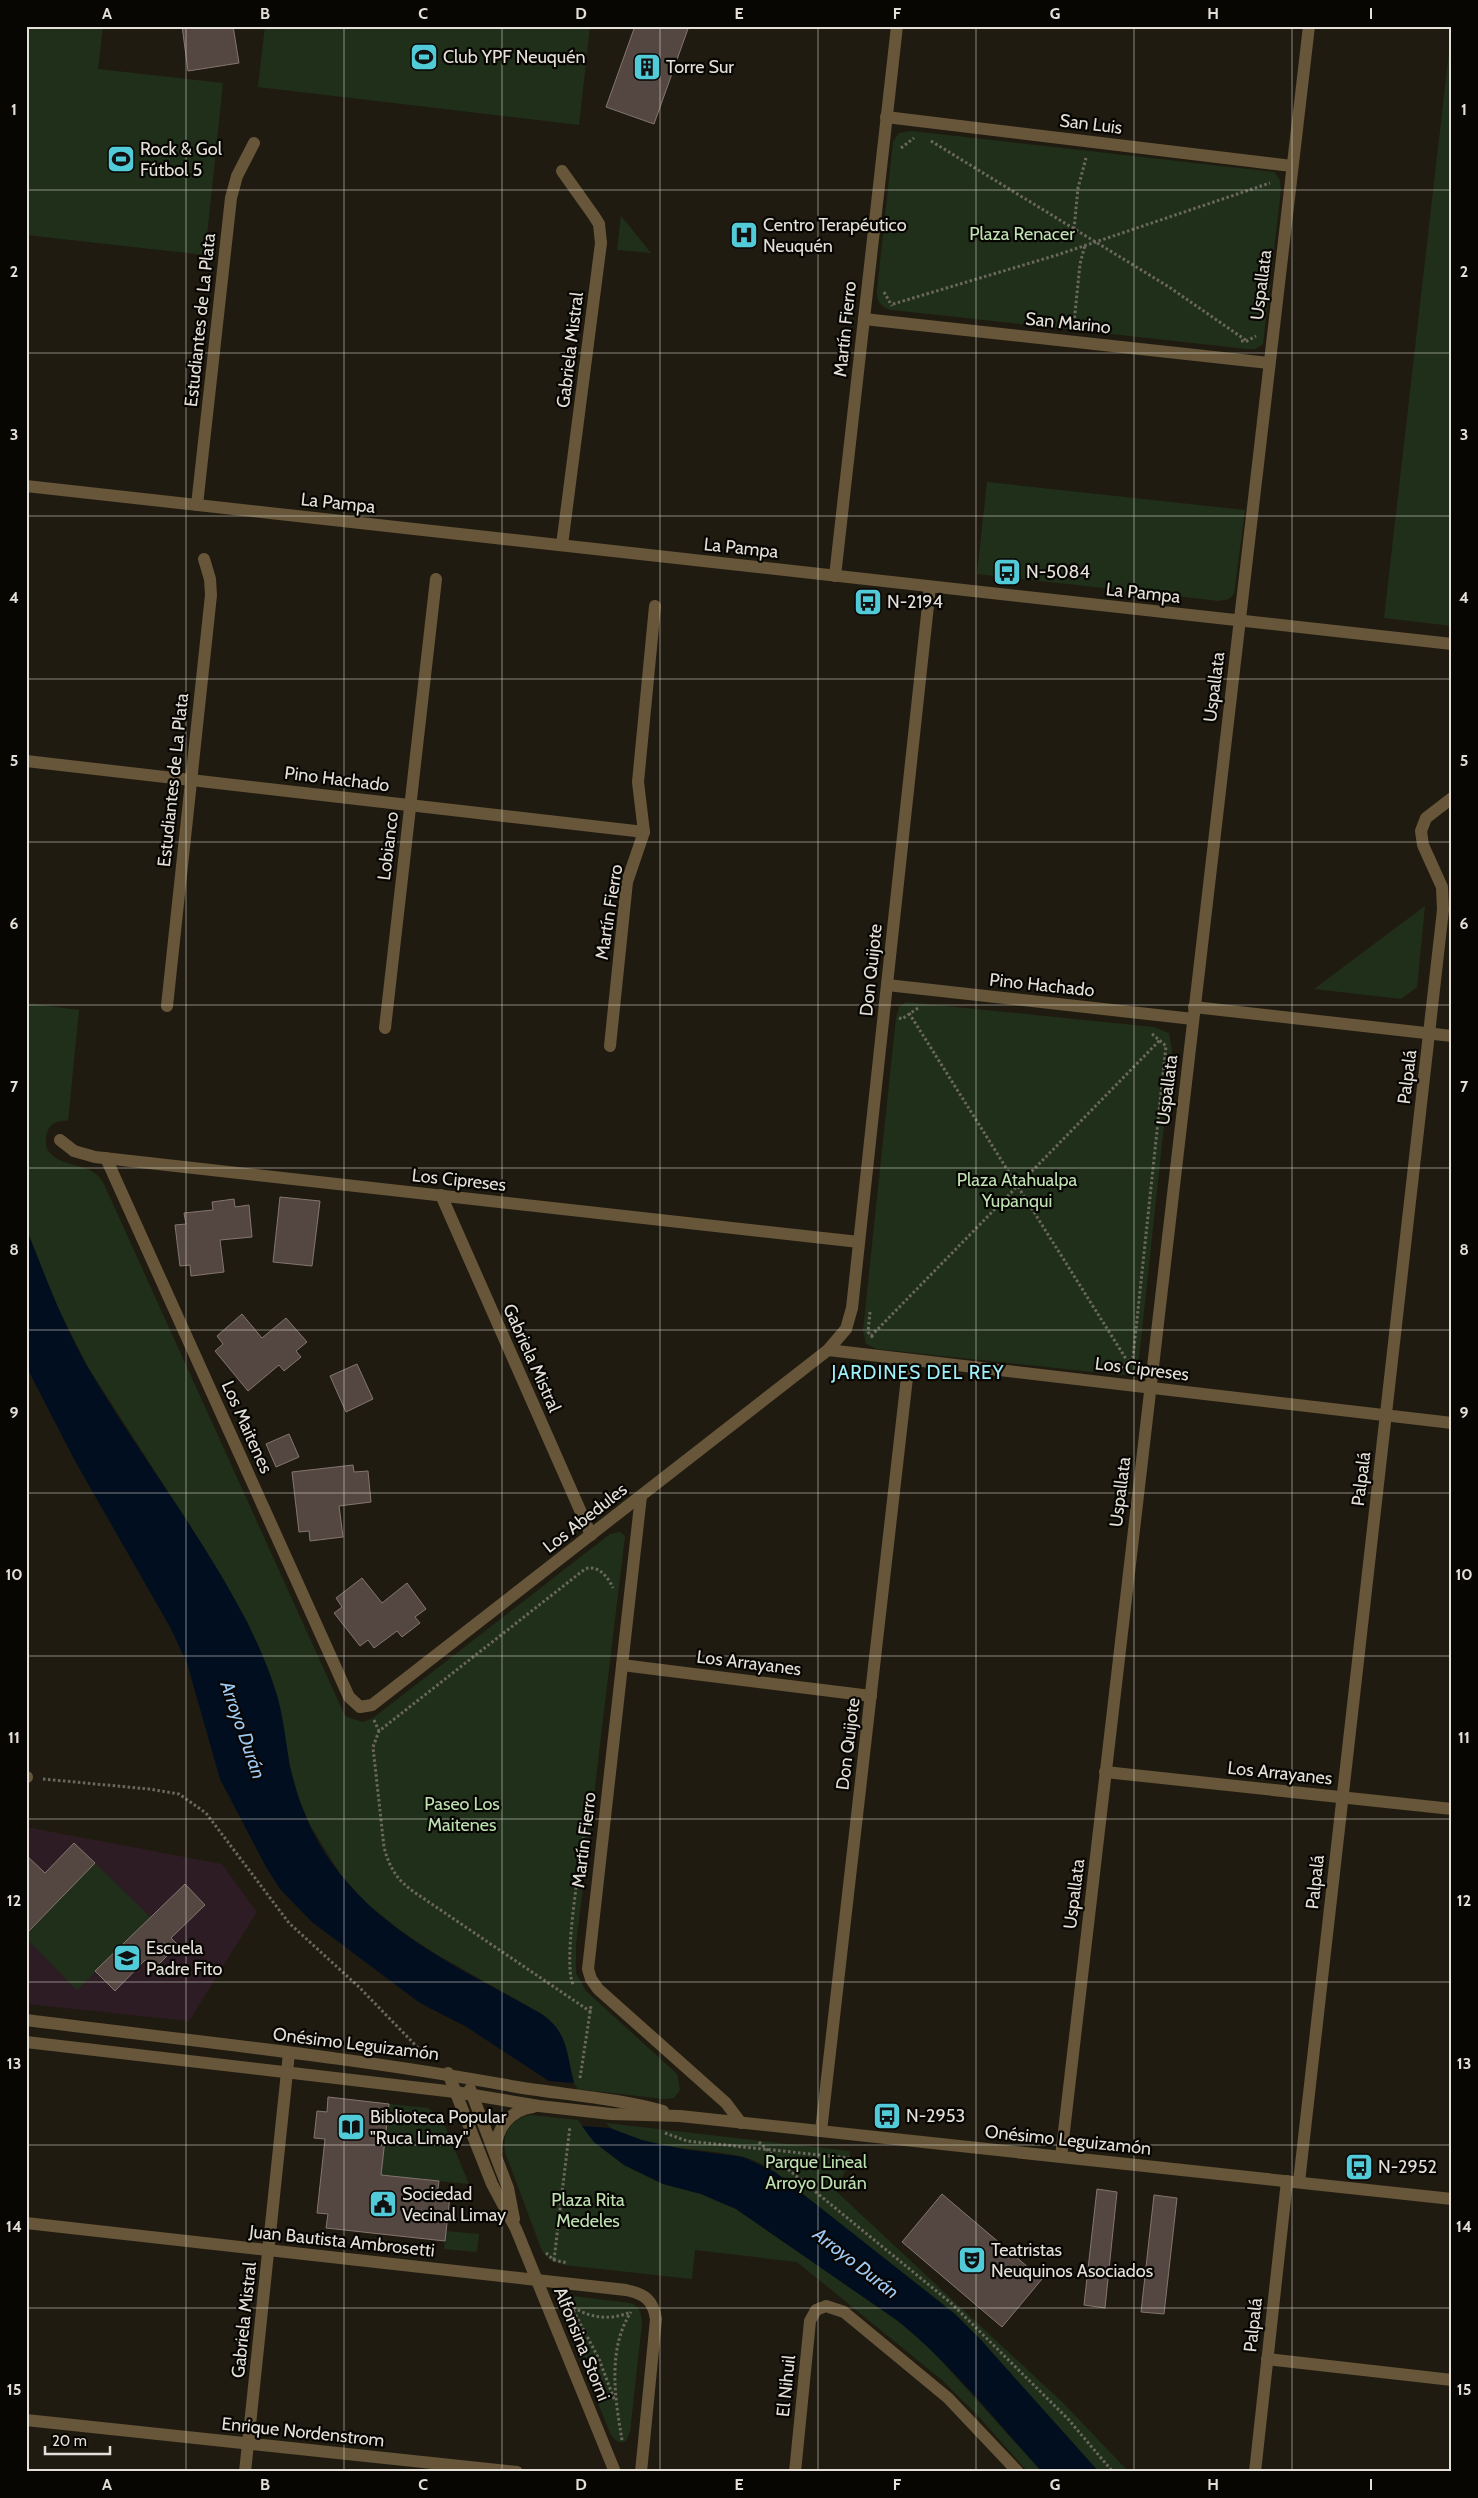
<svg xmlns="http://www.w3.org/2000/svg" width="1478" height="2498" font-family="Cabin,sans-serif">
  <rect width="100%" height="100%" fill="#201b10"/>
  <polygon fill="#2d1c24" points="26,1827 222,1864 257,1912 189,2021 26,2004"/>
  <g fill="#202f1a">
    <polygon points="26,26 103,26 98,69 223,83 205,255 26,235"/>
    <polygon points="265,26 590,26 579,125 258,87"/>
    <polygon points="1452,26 1452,626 1384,618"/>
    <path d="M 912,131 L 1274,172 L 1280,180 L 1281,190 L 1263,344 L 1256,349 L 1247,349 L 892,310 C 881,308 876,301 877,290 L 893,142 L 899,133 Z"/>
    <polygon points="621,216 651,253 617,250"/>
    <polygon points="987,482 1245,510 1234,594 1229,599 1219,601 977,574"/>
    <polygon points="1425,906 1417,987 1401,999 1314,989"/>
    <path d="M 906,1002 L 1154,1027 L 1169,1033 L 1172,1051 L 1139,1358 C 1137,1369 1132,1375 1121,1375 L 877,1349 L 866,1344 L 863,1330 L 896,1018 L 899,1007 Z"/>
    <path d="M 26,1003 L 79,1010 L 68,1121 C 49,1119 43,1133 47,1149 C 60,1170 90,1160 103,1182 L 345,1716 L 362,1722 L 373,1718 L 610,1534 L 620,1532 L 625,1536 L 576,1945 L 576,1973 L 586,1991 L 677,2074 L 680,2090 L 674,2098 L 663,2099 L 578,2089 L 574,2083 C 566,2054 568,2031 540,2013 L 436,1954 L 400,1930 L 366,1903 L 341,1875 L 310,1825 L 299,1799 L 290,1767 L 277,1698 L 248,1623 L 187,1521 L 88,1367 L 55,1302 L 26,1228 Z"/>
    <polygon points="95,1863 150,1917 77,1990 26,1938 26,1934"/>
    <polygon points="389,2104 428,2108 442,2119 469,2184 366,2174 384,2145"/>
    <path d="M 530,2115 L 578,2120 L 594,2142 L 624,2165 L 663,2184 L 701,2194 L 736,2209 L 898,2321 L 921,2339 L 945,2365 L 1042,2472 L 1028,2472 L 981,2419 L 942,2380 L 797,2262 L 695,2250 L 692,2279 L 564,2265 L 550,2260 L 542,2251 L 505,2152 C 502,2133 511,2119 530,2115 Z"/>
    <path d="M 606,2123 L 850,2151 L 849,2161 L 837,2192 L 1063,2403 L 1129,2472 L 1099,2472 L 980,2339 L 955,2314 L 775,2172 C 765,2165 755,2160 743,2157 C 710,2147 628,2151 606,2123 Z"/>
    <polygon points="446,2231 479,2234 477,2252 444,2249"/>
    <path d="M 573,2296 L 630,2303 C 640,2306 641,2313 642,2323 L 630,2432 L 626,2441 C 619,2444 616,2441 611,2435 L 561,2312 L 562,2300 Z"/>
  </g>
  <g fill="#000e20">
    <path d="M 26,1228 C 45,1275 62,1322 87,1366 C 138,1453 201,1533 247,1622 C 259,1646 271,1673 278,1699 C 284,1721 286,1744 290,1766 C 298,1805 316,1845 341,1875 C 392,1939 471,1974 540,2013 C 569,2032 566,2053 574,2083 L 549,2081 L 465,2026 L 420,2003 L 312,1922 L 280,1889 L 266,1867 L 220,1779 L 187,1663 L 170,1627 L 75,1461 L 26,1366 Z"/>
    <path d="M 582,2126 L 610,2128 L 642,2140 L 682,2149 L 743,2157 L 775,2172 L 955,2314 L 980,2339 L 1099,2472 L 1042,2472 C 996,2421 952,2365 898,2321 L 736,2209 L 701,2194 L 663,2184 L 624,2165 L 594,2142 Z"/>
  </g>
  <g fill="#544741" stroke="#84766f">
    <polygon points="182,26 233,26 239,63 188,71"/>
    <polygon points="635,26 689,26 654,124 606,107"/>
    <polygon points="280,1197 320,1201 312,1266 273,1262"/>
    <polygon points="234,1199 235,1207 249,1205 252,1237 220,1240 224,1272 191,1276 190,1265 180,1266 175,1225 186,1224 184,1213 213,1210 212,1202"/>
    <polygon points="242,1314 262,1338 286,1318 307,1342 296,1351 301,1357 284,1371 279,1365 248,1391 215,1351 223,1344 217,1336"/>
    <polygon points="357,1364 373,1399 346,1412 330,1376"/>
    <polygon points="289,1434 299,1457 276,1467 266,1444"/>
    <polygon points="353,1465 354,1472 368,1471 371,1502 339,1506 343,1537 310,1541 309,1531 299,1532 292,1472"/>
    <polygon points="362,1578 382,1603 407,1583 426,1609 415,1617 420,1623 402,1637 397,1631 374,1648 368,1640 360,1646 334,1613 342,1607 336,1598"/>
    <polygon points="74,1843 95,1863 26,1934 26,1855 45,1873"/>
    <polygon points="185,1884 205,1905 171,1938 178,1945 154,1969 145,1960 115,1991 95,1971"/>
    <polygon points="328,2097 389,2104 381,2175 439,2181 437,2195 450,2196 445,2241 326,2228 328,2214 317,2213 325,2139 314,2138 317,2111 327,2112"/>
    <polygon points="1097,2189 1117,2192 1105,2308 1084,2305"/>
    <polygon points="942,2194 1042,2279 1002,2327 902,2242"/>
    <polygon points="1154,2195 1177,2198 1164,2314 1141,2312"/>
  </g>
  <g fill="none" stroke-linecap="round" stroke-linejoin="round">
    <g stroke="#6c685e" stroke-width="3" stroke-dasharray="2.5 2.5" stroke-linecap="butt">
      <polyline points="931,141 1169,287 1247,341"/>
      <polyline points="901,148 914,138"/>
      <polyline points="1074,229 1078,188 1086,158"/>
      <polyline points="884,292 892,306"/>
      <polyline points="893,304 1057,255 1270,183"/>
      <polyline points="1074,323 1080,264 1085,245"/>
      <polyline points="1241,341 1247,341 1256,336"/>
      <polyline points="909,1013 1128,1362"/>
      <polyline points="899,1018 902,1019 918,1008"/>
      <polyline points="870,1312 868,1332 874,1339"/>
      <polyline points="871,1336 1160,1040"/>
      <polyline points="1121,1368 1133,1357 1166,1046 1151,1033"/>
      <polyline points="374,1720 379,1731"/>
      <polyline points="43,1779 149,1789 179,1794 206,1813 289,1923 359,1987 424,2054"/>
      <path d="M 573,1984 C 562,1962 582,1850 586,1820"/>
      <path d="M 591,2012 L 414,1892 C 397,1880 389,1867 384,1847 L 373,1747 L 379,1731 L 585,1569 C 598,1564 608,1577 613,1588"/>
      <polyline points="580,2078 591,2006"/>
      <polyline points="665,2133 687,2141 849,2158"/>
      <polyline points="759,2142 784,2166 951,2303 1068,2419 1113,2472"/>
      <polyline points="546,2253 554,2260 568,2263"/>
      <polyline points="554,2260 570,2126"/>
      <path d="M 565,2302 C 586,2317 606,2322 631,2312"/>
      <polyline points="571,2306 599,2359 614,2399"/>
      <path d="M 622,2440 C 615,2399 607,2349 631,2312"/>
    </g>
    <g stroke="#675639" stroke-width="12">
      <polyline points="886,117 1292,166"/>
      <polyline points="562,171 594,216 599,224 601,243 562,545"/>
      <polyline points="864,319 1269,363"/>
      <polyline points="197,505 231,198 237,176 254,143"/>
      <polyline points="835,576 897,26"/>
      <polyline points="26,761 644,832"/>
      <polyline points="887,985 1193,1019"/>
      <polyline points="167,1006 211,595 210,579 204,559"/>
      <polyline points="1194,1007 1452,1036"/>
      <polyline points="385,1028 436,579"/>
      <polyline points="610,1046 627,882 644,832 638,782 655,606"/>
      <polyline points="60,1140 74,1151 95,1157 859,1242"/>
      <polyline points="106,1158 349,1697 360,1707 372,1705 828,1350 846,1329 852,1308 930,587"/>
      <polyline points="441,1195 591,1535"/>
      <polyline points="828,1350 1452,1423"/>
      <polyline points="641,1496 588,1969 591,1979 598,1989 726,2103 741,2123"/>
      <polyline points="622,1665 871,1696"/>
      <polyline points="1105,1772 1452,1809"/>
      <polyline points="26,1777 27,1777"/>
      <polyline points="821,2131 909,1360"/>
      <polyline points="1061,2157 1309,26"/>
      <polyline points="1299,2182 1443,910 1442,887 1423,845 1421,831 1426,818 1452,798"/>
      <path d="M 26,2223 L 626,2290 C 645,2294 653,2300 656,2319 L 641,2472"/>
      <polyline points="1267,2359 1452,2380"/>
      <polyline points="26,2420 517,2472"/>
      <polyline points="245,2472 289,2053"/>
      <polyline points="795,2472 810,2321 816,2310 826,2306 844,2312 948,2398 1018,2472"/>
      <polyline points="1255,2472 1287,2181"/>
    </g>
    <g stroke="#675639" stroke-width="12">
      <polyline points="26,486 1452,644"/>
      <path d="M 26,2020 C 190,2041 355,2057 517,2087 C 566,2095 616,2098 663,2111"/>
      <polyline points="26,2042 455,2092 539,2106 611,2114 680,2116 1452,2199"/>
      <polyline points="448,2073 492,2184 516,2229 615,2472"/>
      <polyline points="470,2089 508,2188 514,2219"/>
      <path d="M 496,2152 C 495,2129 510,2110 533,2107"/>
    </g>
  </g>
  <path fill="none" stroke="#e4e0d9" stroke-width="1" stroke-opacity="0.55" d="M 186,26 L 186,2472M 344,26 L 344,2472M 502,26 L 502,2472M 660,26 L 660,2472M 818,26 L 818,2472M 976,26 L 976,2472M 1134,26 L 1134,2472M 1292,26 L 1292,2472M 26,190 L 1452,190M 26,353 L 1452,353M 26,516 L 1452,516M 26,679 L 1452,679M 26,842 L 1452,842M 26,1005 L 1452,1005M 26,1168 L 1452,1168M 26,1330 L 1452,1330M 26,1493 L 1452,1493M 26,1656 L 1452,1656M 26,1819 L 1452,1819M 26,1982 L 1452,1982M 26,2145 L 1452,2145M 26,2308 L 1452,2308"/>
  <defs>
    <g id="stadium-square" transform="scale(1.4375)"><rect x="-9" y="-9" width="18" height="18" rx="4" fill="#52cbd9" stroke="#080603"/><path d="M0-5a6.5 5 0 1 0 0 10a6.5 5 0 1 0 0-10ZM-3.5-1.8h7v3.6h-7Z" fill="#111"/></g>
    <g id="building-square" transform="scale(1.4375)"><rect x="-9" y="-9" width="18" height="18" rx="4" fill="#52cbd9" stroke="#080603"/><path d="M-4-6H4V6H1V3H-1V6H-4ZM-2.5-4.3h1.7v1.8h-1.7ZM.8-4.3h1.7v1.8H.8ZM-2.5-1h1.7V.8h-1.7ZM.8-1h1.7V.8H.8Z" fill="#111"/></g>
    <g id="hospital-square" transform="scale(1.4375)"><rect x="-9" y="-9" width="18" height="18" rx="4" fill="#52cbd9" stroke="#080603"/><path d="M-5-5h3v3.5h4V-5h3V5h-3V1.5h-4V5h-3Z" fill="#111"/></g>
    <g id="bus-square" transform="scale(1.4375)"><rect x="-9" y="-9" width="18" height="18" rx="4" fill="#52cbd9" stroke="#080603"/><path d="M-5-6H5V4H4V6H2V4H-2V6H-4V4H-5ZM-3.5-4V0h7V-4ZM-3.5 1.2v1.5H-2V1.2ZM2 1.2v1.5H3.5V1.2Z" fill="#111"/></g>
    <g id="school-square" transform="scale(1.4375)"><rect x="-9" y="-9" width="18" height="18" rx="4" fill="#52cbd9" stroke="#080603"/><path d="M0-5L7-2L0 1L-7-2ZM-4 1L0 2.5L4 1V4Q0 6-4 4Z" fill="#111"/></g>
    <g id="library-square" transform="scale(1.4375)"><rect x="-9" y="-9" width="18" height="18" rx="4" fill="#52cbd9" stroke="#080603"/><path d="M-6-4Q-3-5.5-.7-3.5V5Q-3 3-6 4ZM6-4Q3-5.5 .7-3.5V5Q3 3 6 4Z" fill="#111"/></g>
    <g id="civic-square" transform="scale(1.4375)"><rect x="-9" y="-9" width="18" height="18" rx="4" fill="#52cbd9" stroke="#080603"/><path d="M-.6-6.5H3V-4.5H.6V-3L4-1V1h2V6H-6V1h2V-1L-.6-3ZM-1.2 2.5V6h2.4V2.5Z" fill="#111"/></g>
    <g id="theatre-square" transform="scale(1.4375)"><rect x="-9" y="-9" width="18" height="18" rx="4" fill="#52cbd9" stroke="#080603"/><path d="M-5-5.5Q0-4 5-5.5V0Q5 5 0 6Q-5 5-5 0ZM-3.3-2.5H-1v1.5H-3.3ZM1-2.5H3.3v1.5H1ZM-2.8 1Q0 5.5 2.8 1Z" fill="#111"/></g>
  </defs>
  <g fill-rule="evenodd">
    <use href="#stadium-square" x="424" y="57"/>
    <use href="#building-square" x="647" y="67"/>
    <use href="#stadium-square" x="121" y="159"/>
    <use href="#hospital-square" x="744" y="235"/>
    <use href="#bus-square" x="1007" y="572"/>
    <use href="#bus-square" x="868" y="602"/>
    <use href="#school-square" x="127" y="1958"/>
    <use href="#bus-square" x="887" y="2116"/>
    <use href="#library-square" x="351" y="2127"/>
    <use href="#bus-square" x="1359" y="2167"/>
    <use href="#civic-square" x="383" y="2204"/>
    <use href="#theatre-square" x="972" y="2260"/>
  </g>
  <g text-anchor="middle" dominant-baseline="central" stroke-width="4.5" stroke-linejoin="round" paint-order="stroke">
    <g font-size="18" fill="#e4e0d9" stroke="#080603" text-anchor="start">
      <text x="443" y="57">Club YPF Neuquén</text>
      <text x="666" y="67">Torre Sur</text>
      <text x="140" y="149">Rock &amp; Gol<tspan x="140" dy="21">Fútbol 5</tspan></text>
      <text x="763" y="225">Centro Terapéutico<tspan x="763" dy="21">Neuquén</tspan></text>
      <text x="1026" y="572">N-5084</text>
      <text x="887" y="602">N-2194</text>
      <text x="146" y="1948">Escuela<tspan x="146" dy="21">Padre Fito</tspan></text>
      <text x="906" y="2116">N-2953</text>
      <text x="370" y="2117">Biblioteca Popular<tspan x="370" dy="21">"Ruca Limay"</tspan></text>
      <text x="1378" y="2167">N-2952</text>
      <text x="402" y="2194">Sociedad<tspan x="402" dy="21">Vecinal Limay</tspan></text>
      <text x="991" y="2250">Teatristas<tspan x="991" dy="21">Neuquinos Asociados</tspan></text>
    </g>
    <g font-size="18" fill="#e4e0d9" stroke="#080603">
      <text transform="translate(1091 124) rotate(7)">San Luis</text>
      <text transform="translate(1261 285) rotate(-83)">Uspallata</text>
      <text transform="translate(200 320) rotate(-84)">Estudiantes de La Plata</text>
      <text transform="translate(1068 323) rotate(6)">San Marino</text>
      <text transform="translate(845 329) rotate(-84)">Martín Fierro</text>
      <text transform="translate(570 350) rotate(-83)">Gabriela Mistral</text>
      <text transform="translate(338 503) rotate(6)">La Pampa</text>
      <text transform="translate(741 548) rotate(6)">La Pampa</text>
      <text transform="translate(1143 593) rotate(6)">La Pampa</text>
      <text transform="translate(1214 687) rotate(-83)">Uspallata</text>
      <text transform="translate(337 779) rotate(7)">Pino Hachado</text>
      <text transform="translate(173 780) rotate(-84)">Estudiantes de La Plata</text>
      <text transform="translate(388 846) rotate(-83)">Lobianco</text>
      <text transform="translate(609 912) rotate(-81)">Martín Fierro</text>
      <text transform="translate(871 970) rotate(-84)">Don Quijote</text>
      <text transform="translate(1042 985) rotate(6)">Pino Hachado</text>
      <text transform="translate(1407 1077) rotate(-83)">Palpalá</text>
      <text transform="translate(1167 1090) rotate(-83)">Uspallata</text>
      <text transform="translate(459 1180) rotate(6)">Los Cipreses</text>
      <text transform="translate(532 1358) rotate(66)">Gabriela Mistral</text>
      <text transform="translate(1142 1369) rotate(7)">Los Cipreses</text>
      <text transform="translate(247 1427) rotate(66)">Los Maitenes</text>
      <text transform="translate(1361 1479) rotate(-83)">Palpalá</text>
      <text transform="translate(1120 1492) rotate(-83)">Uspallata</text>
      <text transform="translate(585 1518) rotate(-38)">Los Abedules</text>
      <text transform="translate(749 1663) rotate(7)">Los Arrayanes</text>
      <text transform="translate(848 1744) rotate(-83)">Don Quijote</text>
      <text transform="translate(1280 1773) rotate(6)">Los Arrayanes</text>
      <text transform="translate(584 1840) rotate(-83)">Martín Fierro</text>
      <text transform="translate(1315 1882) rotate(-84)">Palpalá</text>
      <text transform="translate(1074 1894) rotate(-83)">Uspallata</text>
      <text transform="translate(356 2044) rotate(7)">Onésimo Leguizamón</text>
      <text transform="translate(1068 2140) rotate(6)">Onésimo Leguizamón</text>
      <text transform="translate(342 2241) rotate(6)">Juan Bautista Ambrosetti</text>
      <text transform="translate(244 2320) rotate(-84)">Gabriela Mistral</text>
      <text transform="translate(1253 2325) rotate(-84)">Palpalá</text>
      <text transform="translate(582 2344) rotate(68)">Alfonsina Storni</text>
      <text transform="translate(786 2386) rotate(-84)">El Nihuil</text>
      <text transform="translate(303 2432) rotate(6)">Enrique Nordenstrom</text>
    </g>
    <g font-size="18" fill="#bde1b0" stroke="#080603">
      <text x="1022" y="234">Plaza Renacer</text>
      <text x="1017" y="1180">Plaza Atahualpa<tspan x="1017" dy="21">Yupanqui</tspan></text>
      <text x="462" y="1804">Paseo Los<tspan x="462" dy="21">Maitenes</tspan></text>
      <text x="816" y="2162">Parque Lineal<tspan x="816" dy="21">Arroyo Durán</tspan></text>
      <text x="588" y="2200">Plaza Rita<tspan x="588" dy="21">Medeles</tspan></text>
    </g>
    <g font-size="19" letter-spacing="1" fill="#9eeffa" stroke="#080603">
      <text x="918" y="1372">JARDINES DEL REY</text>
    </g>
    <g font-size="19" font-style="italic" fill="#9ec9f4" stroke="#080603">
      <text transform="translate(243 1730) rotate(71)">Arroyo Durán</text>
      <text transform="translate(856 2263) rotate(38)">Arroyo Durán</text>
    </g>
  </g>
  <rect width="1478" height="2498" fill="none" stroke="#080603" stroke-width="55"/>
  <path d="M45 2446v8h65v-8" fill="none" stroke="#e4e0d9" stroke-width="2.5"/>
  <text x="52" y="2446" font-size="15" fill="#e4e0d9" stroke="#080603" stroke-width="4" paint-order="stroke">20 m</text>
  <rect x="28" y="28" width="1422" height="2442" fill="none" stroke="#e4e0d9" stroke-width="2"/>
  <g font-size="16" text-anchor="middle" font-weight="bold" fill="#e4e0d9">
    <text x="107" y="19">A</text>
    <text x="265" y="19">B</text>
    <text x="423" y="19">C</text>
    <text x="581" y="19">D</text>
    <text x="739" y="19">E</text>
    <text x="897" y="19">F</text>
    <text x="1055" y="19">G</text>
    <text x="1213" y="19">H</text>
    <text x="1371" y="19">I</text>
    <text x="14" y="115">1</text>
    <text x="1464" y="115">1</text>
    <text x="14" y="277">2</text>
    <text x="1464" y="277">2</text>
    <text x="14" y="440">3</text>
    <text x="1464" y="440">3</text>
    <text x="14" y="603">4</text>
    <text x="1464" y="603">4</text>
    <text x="14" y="766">5</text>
    <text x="1464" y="766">5</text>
    <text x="14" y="929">6</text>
    <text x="1464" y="929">6</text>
    <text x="14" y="1092">7</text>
    <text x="1464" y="1092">7</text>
    <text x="14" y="1255">8</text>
    <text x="1464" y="1255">8</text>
    <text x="14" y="1418">9</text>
    <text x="1464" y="1418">9</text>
    <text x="14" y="1580">10</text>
    <text x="1464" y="1580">10</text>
    <text x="14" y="1743">11</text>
    <text x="1464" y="1743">11</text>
    <text x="14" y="1906">12</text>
    <text x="1464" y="1906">12</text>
    <text x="14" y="2069">13</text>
    <text x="1464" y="2069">13</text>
    <text x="14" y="2232">14</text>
    <text x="1464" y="2232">14</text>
    <text x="14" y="2395">15</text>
    <text x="1464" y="2395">15</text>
    <text x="107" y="2490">A</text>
    <text x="265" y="2490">B</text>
    <text x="423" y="2490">C</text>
    <text x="581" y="2490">D</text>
    <text x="739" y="2490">E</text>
    <text x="897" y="2490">F</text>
    <text x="1055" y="2490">G</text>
    <text x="1213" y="2490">H</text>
    <text x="1371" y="2490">I</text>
  </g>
</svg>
